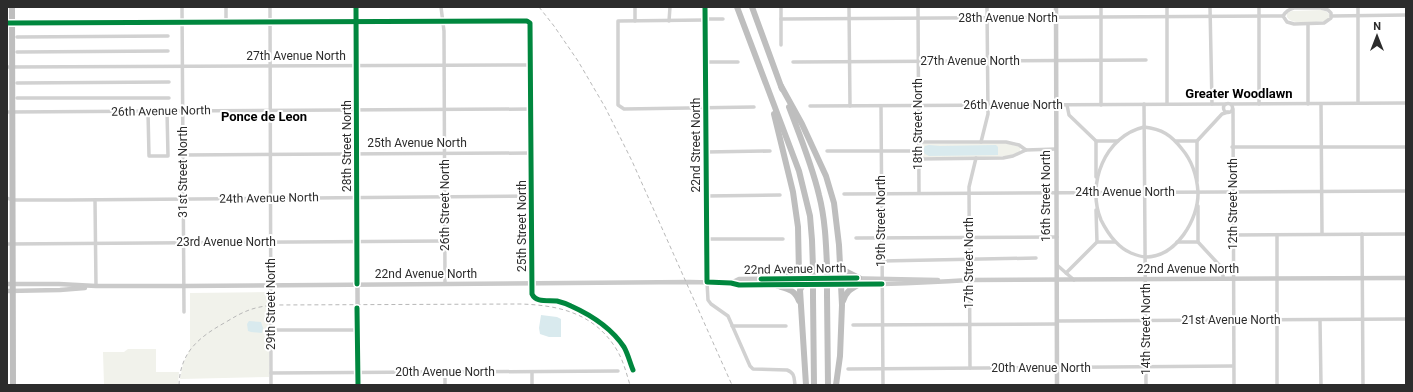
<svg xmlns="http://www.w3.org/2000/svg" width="1413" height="392" font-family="Roboto,sans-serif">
  <rect width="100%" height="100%" fill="#fff"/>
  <g fill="#f1f2eb">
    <path d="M 1322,10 L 1327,12 L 1330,15 L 1330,17 L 1325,21 C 1316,22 1292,26 1287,17 L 1287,13 L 1292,11 Z"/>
    <path d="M 1006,143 L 1020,147 L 1020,152 C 1004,161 944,157 923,157 L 920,155 L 921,146 L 923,144 Z"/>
    <polygon points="269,292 269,377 180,379 183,364 190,349 190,293"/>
    <polygon points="128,349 156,349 156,372 179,372 178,385 104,385 103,352 124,352"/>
  </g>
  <g fill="#d9eaee">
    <polygon points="929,145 940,146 996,145 998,147 998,155 929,156 925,154 923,151 925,146"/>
    <polygon points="541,315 557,317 561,319 561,337 549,337 540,334 539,328"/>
    <polygon points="249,321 261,322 263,328 262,333 251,332 248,331 247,324"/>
  </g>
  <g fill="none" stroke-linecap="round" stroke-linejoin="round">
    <g stroke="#d1d1d1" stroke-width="3.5">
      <polyline points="182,7 184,312"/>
      <polyline points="270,7 271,385"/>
      <polyline points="441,7 444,31 445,284"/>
      <path d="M 705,7 L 707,282 L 708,300 L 711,304 L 728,316 L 750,366 L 753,369 L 787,370 C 795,373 794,378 795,385"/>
      <polyline points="781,7 781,45"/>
      <polyline points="849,7 850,106"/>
      <polyline points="918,7 919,193"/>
      <polyline points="1101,7 1101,105"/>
      <polyline points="1167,7 1167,104"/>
      <polyline points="1210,7 1212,104"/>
      <polyline points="1259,7 1259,104"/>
      <polyline points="1358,7 1358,103"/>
      <path d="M 1294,8 L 1321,8 L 1328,10 L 1331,13 L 1331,18 L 1324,23 L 1294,24 L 1287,22 L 1283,16 C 1286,11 1289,9 1294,8 Z"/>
      <polyline points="1332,16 1406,15"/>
      <polyline points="705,19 723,19"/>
      <polyline points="781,19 1283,16"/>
      <polyline points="705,20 618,21 618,105 624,109 754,107"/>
      <polyline points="635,21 635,7"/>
      <polyline points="669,21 670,7"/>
      <path d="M 7,23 L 527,21 L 530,23 L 532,294 C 536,303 548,300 557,301 C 561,302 567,304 571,306 C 591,315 612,329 624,347 C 628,354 630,363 633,370"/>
      <polyline points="226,23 226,7"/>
      <polyline points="1308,24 1308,104"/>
      <polyline points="17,37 168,36"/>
      <polyline points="17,52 168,51"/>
      <polyline points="706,62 738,62"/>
      <polyline points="793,62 1146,60"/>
      <polyline points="7,67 531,65"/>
      <polyline points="17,83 169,82"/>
      <polyline points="17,98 169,98"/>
      <circle cx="1228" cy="108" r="4.5"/>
      <polyline points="1144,104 1146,385"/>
      <polyline points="1231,104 1406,103"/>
      <polyline points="1321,104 1322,234"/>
      <polyline points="1067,105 1069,115 1096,141 1118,141"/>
      <polyline points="810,106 1226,104"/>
      <polyline points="881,106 883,385"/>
      <polyline points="1233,109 1234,385"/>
      <polyline points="7,112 531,109"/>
      <polyline points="148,112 149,156 168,156 167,111"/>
      <path d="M 1144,127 C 1162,129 1171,135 1182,149 C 1192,161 1197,177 1198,192 C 1199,219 1176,257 1146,257 C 1141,257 1136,255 1131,253 C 1117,247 1108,234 1101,220 C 1086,184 1105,136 1144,127 Z"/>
      <polyline points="1096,141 1096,177"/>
      <polyline points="1176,141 1197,141 1222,114 1228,112"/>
      <polyline points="1197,141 1197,181"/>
      <polyline points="918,142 1006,142 1019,145 1026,150"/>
      <polyline points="981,142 988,114 987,7"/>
      <polyline points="1232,147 1406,147"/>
      <polyline points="827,151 918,151"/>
      <polyline points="706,152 770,151"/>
      <polyline points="183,155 531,153"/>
      <polyline points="918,159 1003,158 1013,156 1026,150 1056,149"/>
      <polyline points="844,194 1406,191"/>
      <polyline points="706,196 780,195"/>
      <polyline points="7,198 12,200 68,200 532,196"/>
      <polyline points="95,200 96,286"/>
      <polyline points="1198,206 1198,242"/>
      <polyline points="1096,210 1097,242"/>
      <polyline points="1362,234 1363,385"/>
      <polyline points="1233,235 1406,234"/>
      <polyline points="1277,235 1277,385"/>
      <polyline points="856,238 1057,237"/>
      <polyline points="707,239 783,239"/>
      <polyline points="1177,242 1198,242 1223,269"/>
      <polyline points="7,244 445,241"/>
      <polyline points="882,261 1036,258"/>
      <polyline points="1057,265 1074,280"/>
      <polyline points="1066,273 1097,242 1115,242"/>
      <polyline points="1223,279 1223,269 1233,269"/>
      <polyline points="1320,320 1321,385"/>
      <polyline points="1057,321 1406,319"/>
      <polyline points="853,325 1057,324"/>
      <polyline points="732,326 786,326"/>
      <polyline points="271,330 357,330"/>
      <polyline points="970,368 969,187 976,158"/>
      <polyline points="848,369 1233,366"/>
      <polyline points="532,372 532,385"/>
      <polyline points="271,373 618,371"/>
      <polyline points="445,373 445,385"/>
    </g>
    <g stroke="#cacaca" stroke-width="4.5">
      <polyline points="356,7 358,385"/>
      <polyline points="1056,7 1057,385"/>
      <polyline points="968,280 1406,278"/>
      <polyline points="731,283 739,279 840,278 938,280"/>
      <path d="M 7,284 L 59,284 L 96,286 L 183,286 L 690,282 L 731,283 L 739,285 C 816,286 893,285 969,280"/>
      <polyline points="7,291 60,290 85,288"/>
    </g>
    <g stroke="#bebebe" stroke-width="6">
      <polyline points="12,7 13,385"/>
      <polyline points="737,7 799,171 810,216 812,240 813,268"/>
      <polyline points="752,7 782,89"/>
      <polyline points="781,86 802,124 826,176 834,203 839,245 842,305 840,356 836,385"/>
      <path d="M 789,107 C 800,136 812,165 819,195 C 825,218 826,242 827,266"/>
      <polyline points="774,114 793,192 798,227 799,274 802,285"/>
      <polyline points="840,264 845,271 859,278"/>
      <polyline points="784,278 794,273 799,268"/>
      <path d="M 778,286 C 788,289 795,290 799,301"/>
      <polyline points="828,286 835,282 840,278"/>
      <polyline points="827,295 828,385"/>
      <polyline points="813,297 814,385"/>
      <path d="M 843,301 C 846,292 850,289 858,285"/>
      <polyline points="806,385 800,290 804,283 814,278"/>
    </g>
    <g stroke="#b8b8b8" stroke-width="1" stroke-dasharray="4 3" stroke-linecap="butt">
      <polyline points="539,7 554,26 578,61 605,107 632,161 732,385"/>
      <path d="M 179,385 C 180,352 199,337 226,322 C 244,311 253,307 274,305 L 520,304 C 558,305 593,313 615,347 C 623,359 626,372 630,385"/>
    </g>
    <g stroke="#bebebe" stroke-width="6">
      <polyline points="813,268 813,297"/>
      <polyline points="827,295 827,266"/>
    </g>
    <g stroke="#fff" stroke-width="8">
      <g id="cycleway">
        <polyline points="356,7 357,284"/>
        <polyline points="705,7 707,282 731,283 739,285 882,284"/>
        <path d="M 7,23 L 527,21 L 530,23 L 532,294 C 536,303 548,300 557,301 C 561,302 567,304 571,306 C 591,315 612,329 624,347 C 628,354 630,363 633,370"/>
        <polyline points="761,279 857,278"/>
        <polyline points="357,308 358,385"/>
      </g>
    </g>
    <use href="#cycleway" stroke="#00873e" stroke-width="5"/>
  </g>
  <g text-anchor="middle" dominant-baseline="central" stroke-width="4" stroke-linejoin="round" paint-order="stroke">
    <g font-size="12" fill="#2c2c2c" stroke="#fff">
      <text x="1008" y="18">28th Avenue North</text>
      <text x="296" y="56">27th Avenue North</text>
      <text x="970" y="61">27th Avenue North</text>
      <text x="1013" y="105">26th Avenue North</text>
      <text transform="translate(161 111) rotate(-1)">26th Avenue North</text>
      <text transform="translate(918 124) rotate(-90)">18th Street North</text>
      <text x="417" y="143">25th Avenue North</text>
      <text transform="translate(696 145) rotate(-90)">22nd Street North</text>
      <text transform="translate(347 146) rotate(-90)">28th Street North</text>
      <text transform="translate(183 172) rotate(-90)">31st Street North</text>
      <text x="1125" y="192">24th Avenue North</text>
      <text transform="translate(1046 196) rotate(-90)">16th Street North</text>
      <text transform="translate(269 198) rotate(-1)">24th Avenue North</text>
      <text transform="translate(1233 204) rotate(-90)">12th Street North</text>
      <text transform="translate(445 205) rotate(-90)">26th Street North</text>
      <text transform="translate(881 221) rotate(-90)">19th Street North</text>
      <text transform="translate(522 226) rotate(-90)">25th Street North</text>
      <text x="226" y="242">23rd Avenue North</text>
      <text transform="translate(969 263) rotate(-90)">17th Street North</text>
      <text transform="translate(795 269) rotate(-1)">22nd Avenue North</text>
      <text x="1188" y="269">22nd Avenue North</text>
      <text x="426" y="274">22nd Avenue North</text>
      <text transform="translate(271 304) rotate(-90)">29th Street North</text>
      <text x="1231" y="320">21st Avenue North</text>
      <text transform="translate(1146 329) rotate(-90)">14th Street North</text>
      <text x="1041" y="368">20th Avenue North</text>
      <text x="445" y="372">20th Avenue North</text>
    </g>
    <g font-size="13" font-weight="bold" fill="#000" stroke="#fff">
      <text x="1239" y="93">Greater Woodlawn</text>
      <text x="264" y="116">Ponce de Leon</text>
    </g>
  </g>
  <rect width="1413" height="392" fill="none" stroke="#2c2c2c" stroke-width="16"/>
  <g transform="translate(1377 36)" stroke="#ffffff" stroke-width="3" paint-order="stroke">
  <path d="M0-3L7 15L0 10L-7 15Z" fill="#2c2c2c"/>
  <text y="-6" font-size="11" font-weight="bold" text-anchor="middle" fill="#2c2c2c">N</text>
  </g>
</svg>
